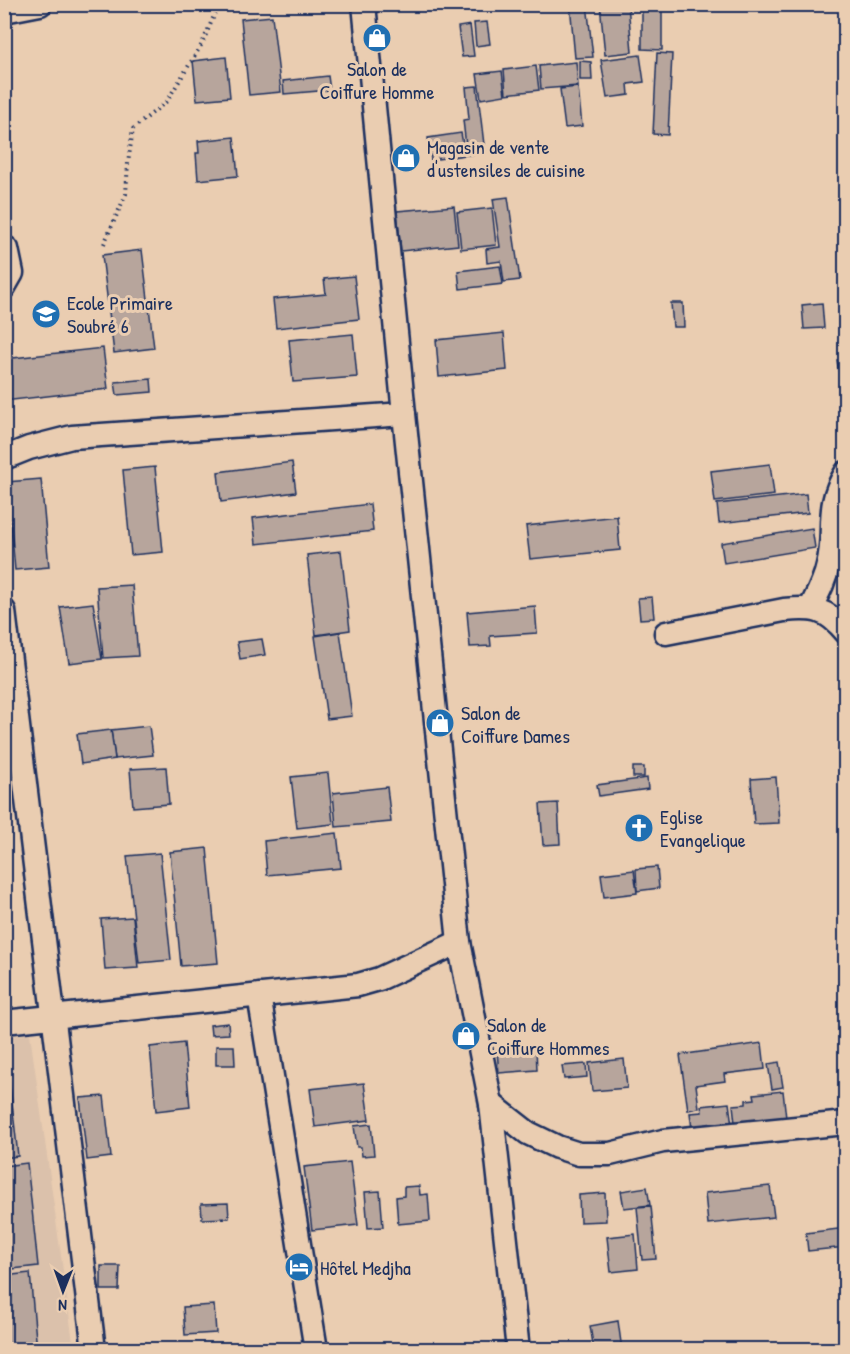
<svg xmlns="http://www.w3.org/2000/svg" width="850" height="1354" font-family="'Patrick Hand',sans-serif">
  <rect width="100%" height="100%" fill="#eacdb1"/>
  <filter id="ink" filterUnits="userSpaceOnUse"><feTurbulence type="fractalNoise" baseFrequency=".0167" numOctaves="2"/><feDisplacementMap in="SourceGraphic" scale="12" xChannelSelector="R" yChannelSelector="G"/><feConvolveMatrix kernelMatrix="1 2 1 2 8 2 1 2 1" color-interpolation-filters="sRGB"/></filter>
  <g filter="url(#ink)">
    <polygon fill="#dbc1ab" points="30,1034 74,1349 5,1349 4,1037"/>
    <g fill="#b7a59c" stroke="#1b2f5e" stroke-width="1.5">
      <polygon points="570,4 587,4 593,57 575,58"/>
      <polygon points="600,4 628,4 632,52 605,55"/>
      <polygon points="642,4 662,4 662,50 642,49"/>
      <polygon points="272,16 281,92 249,95 241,19"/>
      <polygon points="487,22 490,44 476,46 474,23"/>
      <polygon points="470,25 474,56 462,57 458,27"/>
      <polygon points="657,53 672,54 668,135 653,134"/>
      <polygon points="640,55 644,82 628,84 629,95 607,98 601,60"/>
      <polygon points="226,57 230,97 197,100 193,61"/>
      <polygon points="580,61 591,62 592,80 580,80"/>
      <polygon points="576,62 578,86 541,89 539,66"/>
      <polygon points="536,66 539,90 506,94 504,70"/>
      <polygon points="502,71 505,95 481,99 477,74"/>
      <polygon points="328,76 330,90 284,94 283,81"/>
      <polygon points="477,86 485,153 467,155 463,120 469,119 466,87"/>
      <polygon points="578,87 582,126 565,128 560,89"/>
      <polygon points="461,133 465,155 431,160 428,138"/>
      <polygon points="234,137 238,176 198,180 196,153 199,153 198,141"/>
      <polygon points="508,197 520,280 504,282 501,261 487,263 486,249 500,247 493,199"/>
      <polygon points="454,206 458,245 401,251 397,211"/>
      <polygon points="492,208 496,245 461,249 457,212"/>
      <polygon points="142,250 154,348 114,353 102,255"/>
      <polygon points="500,266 503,284 460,289 458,271"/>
      <polygon points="354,276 359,319 276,328 273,299 326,294 324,279"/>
      <polygon points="671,303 683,303 684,327 673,327"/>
      <polygon points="822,303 824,328 804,329 802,305"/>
      <polygon points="504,333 507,370 439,377 436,340"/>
      <polygon points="353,334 357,377 293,382 289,340"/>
      <polygon points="103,348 108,389 4,401 4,359"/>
      <polygon points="846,359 846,373 839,374 837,360"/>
      <polygon points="151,379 152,392 117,395 115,382"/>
      <polygon points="292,462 296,492 221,502 218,472"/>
      <polygon points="770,464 774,495 715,502 711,471"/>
      <polygon points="155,467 163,552 131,555 123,470"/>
      <polygon points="41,479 49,567 15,570 7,482"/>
      <polygon points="806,494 808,513 719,523 717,504"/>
      <polygon points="370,504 373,531 256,544 253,518"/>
      <polygon points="617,516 620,550 530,559 526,526"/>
      <polygon points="812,528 815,548 724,563 721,543"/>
      <polygon points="341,551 350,630 316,635 307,555"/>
      <polygon points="132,585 138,656 103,658 97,587"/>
      <polygon points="652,597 654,618 640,619 638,598"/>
      <polygon points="93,603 102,659 69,663 60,607"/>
      <polygon points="535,606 537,633 490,636 491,646 470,647 467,612"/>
      <polygon points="340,632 352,716 327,719 315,636"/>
      <polygon points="262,639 265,655 240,659 237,642"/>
      <polygon points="149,726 153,755 115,759 111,730"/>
      <polygon points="111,730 115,759 81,764 77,734"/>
      <polygon points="166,767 169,804 133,807 130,769"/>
      <rect x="633" y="767" width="11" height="10"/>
      <polygon points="328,773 333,824 297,828 291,777"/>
      <polygon points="776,777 779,823 754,824 751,779"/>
      <polygon points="647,778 648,789 599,796 597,785"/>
      <polygon points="387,787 391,822 336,827 333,793"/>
      <polygon points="558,803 560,844 543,845 540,804"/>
      <polygon points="337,833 341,868 267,875 264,841"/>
      <polygon points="207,848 218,963 181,966 170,852"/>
      <polygon points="160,853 171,960 139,963 127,856"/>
      <polygon points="657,867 659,888 637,891 636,869"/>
      <polygon points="634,870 637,893 604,897 601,874"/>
      <polygon points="133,917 138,968 105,970 101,919"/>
      <polygon points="228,1023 229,1034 211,1035 210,1025"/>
      <polygon points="184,1043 190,1107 156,1111 150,1047"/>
      <polygon points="762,1043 765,1069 724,1074 725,1081 696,1085 699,1108 688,1110 680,1055"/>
      <polygon points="216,1046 234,1046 235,1065 216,1065"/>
      <polygon points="536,1048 537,1070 499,1073 497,1051"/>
      <polygon points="624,1059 627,1088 592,1091 589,1063"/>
      <polygon points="779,1062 783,1087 772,1089 768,1064"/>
      <polygon points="586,1064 587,1077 564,1079 562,1066"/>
      <polygon points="8,1067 18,1156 4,1158 4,1068"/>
      <polygon points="364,1083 369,1120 315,1127 310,1089"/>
      <polygon points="783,1091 786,1118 735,1123 733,1105 746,1104 746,1100 755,1099 754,1094"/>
      <polygon points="104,1096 111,1157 87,1160 80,1098"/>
      <polygon points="729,1103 732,1125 692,1129 690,1113 702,1112 701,1106"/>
      <polygon points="371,1124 374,1155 362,1156 361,1147 357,1147 354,1126"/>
      <polygon points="350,1162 358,1225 312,1230 304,1167"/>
      <polygon points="27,1163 38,1266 4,1270 4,1166"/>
      <polygon points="419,1186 420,1195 428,1194 430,1221 398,1224 396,1197 404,1196 404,1187"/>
      <polygon points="770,1186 774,1217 708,1224 705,1193"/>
      <polygon points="647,1187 650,1205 624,1208 621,1191"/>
      <polygon points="380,1191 383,1227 368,1228 365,1192"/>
      <polygon points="605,1193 606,1221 580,1222 579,1195"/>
      <polygon points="228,1203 229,1218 202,1219 201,1204"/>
      <polygon points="651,1206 656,1259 642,1260 637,1207"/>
      <polygon points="846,1228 846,1247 808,1251 806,1233"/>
      <polygon points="635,1234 638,1269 611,1272 607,1237"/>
      <polygon points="101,1266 120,1266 119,1290 101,1290"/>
      <polygon points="30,1273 37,1350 4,1350 4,1276"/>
      <polygon points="214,1305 216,1333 185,1335 183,1307"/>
      <polygon points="618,1321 622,1350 594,1350 590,1326"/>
    </g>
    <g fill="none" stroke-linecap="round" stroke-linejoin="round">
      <g stroke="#1b2f5e" stroke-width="27">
        <g id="street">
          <polyline points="364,4 404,414 459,942 491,1104 518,1350"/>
          <polyline points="4,11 40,4"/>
          <polyline points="4,247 7,249 12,273 4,287"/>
          <polyline points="4,458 29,448 72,437 404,414"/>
          <path d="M 810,609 C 817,595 825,581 828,565 C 837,530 824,508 846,473"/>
          <polyline points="4,611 94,1350"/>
          <path d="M 666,633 L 784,610 C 813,607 826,608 846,632"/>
          <polyline points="259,995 316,1350"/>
          <polyline points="4,1022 358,985 379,979 459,942"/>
          <polyline points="491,1104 528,1133 557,1147 579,1154 610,1154 663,1141 846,1123"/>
        </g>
      </g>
      <polyline stroke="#1b2f5e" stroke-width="4" stroke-dasharray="1.5 4.5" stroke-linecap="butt" points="104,244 126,194 128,163 133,129 167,101 202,44 219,4"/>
      <use href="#street" stroke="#eacdb1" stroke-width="22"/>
    </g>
  </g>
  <defs>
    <g id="shop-disc" transform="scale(1.5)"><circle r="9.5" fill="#1f6fb2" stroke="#eacdb1"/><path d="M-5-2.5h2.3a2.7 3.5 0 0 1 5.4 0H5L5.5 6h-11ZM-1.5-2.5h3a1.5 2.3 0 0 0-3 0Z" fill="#fff"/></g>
    <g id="school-disc" transform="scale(1.5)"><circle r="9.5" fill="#1f6fb2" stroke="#eacdb1"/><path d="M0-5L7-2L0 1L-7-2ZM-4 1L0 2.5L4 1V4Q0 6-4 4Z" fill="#fff"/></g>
    <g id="church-disc" transform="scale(1.5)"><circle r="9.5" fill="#1f6fb2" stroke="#eacdb1"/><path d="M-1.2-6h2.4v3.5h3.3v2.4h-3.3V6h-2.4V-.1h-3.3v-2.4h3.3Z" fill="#fff"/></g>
    <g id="hotel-disc" transform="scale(1.5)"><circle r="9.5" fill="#1f6fb2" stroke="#eacdb1"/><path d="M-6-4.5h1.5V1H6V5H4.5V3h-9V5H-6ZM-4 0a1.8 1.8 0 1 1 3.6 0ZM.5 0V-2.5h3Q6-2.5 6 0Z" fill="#fff"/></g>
  </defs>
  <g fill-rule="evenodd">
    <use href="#shop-disc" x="377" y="38"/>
    <use href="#shop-disc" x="406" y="158"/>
    <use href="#school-disc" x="46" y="314"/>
    <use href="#shop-disc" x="440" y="723"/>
    <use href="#church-disc" x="639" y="828"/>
    <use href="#shop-disc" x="466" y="1036"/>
    <use href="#hotel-disc" x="299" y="1267"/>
  </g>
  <g text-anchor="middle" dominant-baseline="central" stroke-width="6" stroke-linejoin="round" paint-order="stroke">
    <g font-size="20" fill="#1b2f5e" stroke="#eacdb1" text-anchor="start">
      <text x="377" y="68" text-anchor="middle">Salon de<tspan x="377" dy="23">Coiffure Homme</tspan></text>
      <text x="427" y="146">Magasin de vente<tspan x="427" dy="23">d'ustensiles de cuisine</tspan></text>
      <text x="67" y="302">Ecole Primaire<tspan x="67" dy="23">Soubré 6</tspan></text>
      <text x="461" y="712">Salon de<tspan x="461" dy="23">Coiffure Dames</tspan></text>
      <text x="660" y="816">Eglise<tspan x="660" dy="23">Evangelique</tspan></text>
      <text x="487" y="1024">Salon de<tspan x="487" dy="23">Coiffure Hommes</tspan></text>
      <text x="320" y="1267">Hôtel Medjha</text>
    </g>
  </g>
  <rect width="850" height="1354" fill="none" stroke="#eacdb1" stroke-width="24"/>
  <rect x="12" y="12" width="826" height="1330" fill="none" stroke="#1b2f5e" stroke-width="2" filter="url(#ink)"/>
  <g transform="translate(63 1291) rotate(181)" stroke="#eacdb1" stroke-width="4.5" paint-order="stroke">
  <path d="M0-4.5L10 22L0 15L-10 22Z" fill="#1b2f5e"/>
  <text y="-9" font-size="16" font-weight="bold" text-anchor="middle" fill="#1b2f5e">N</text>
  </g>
</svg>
